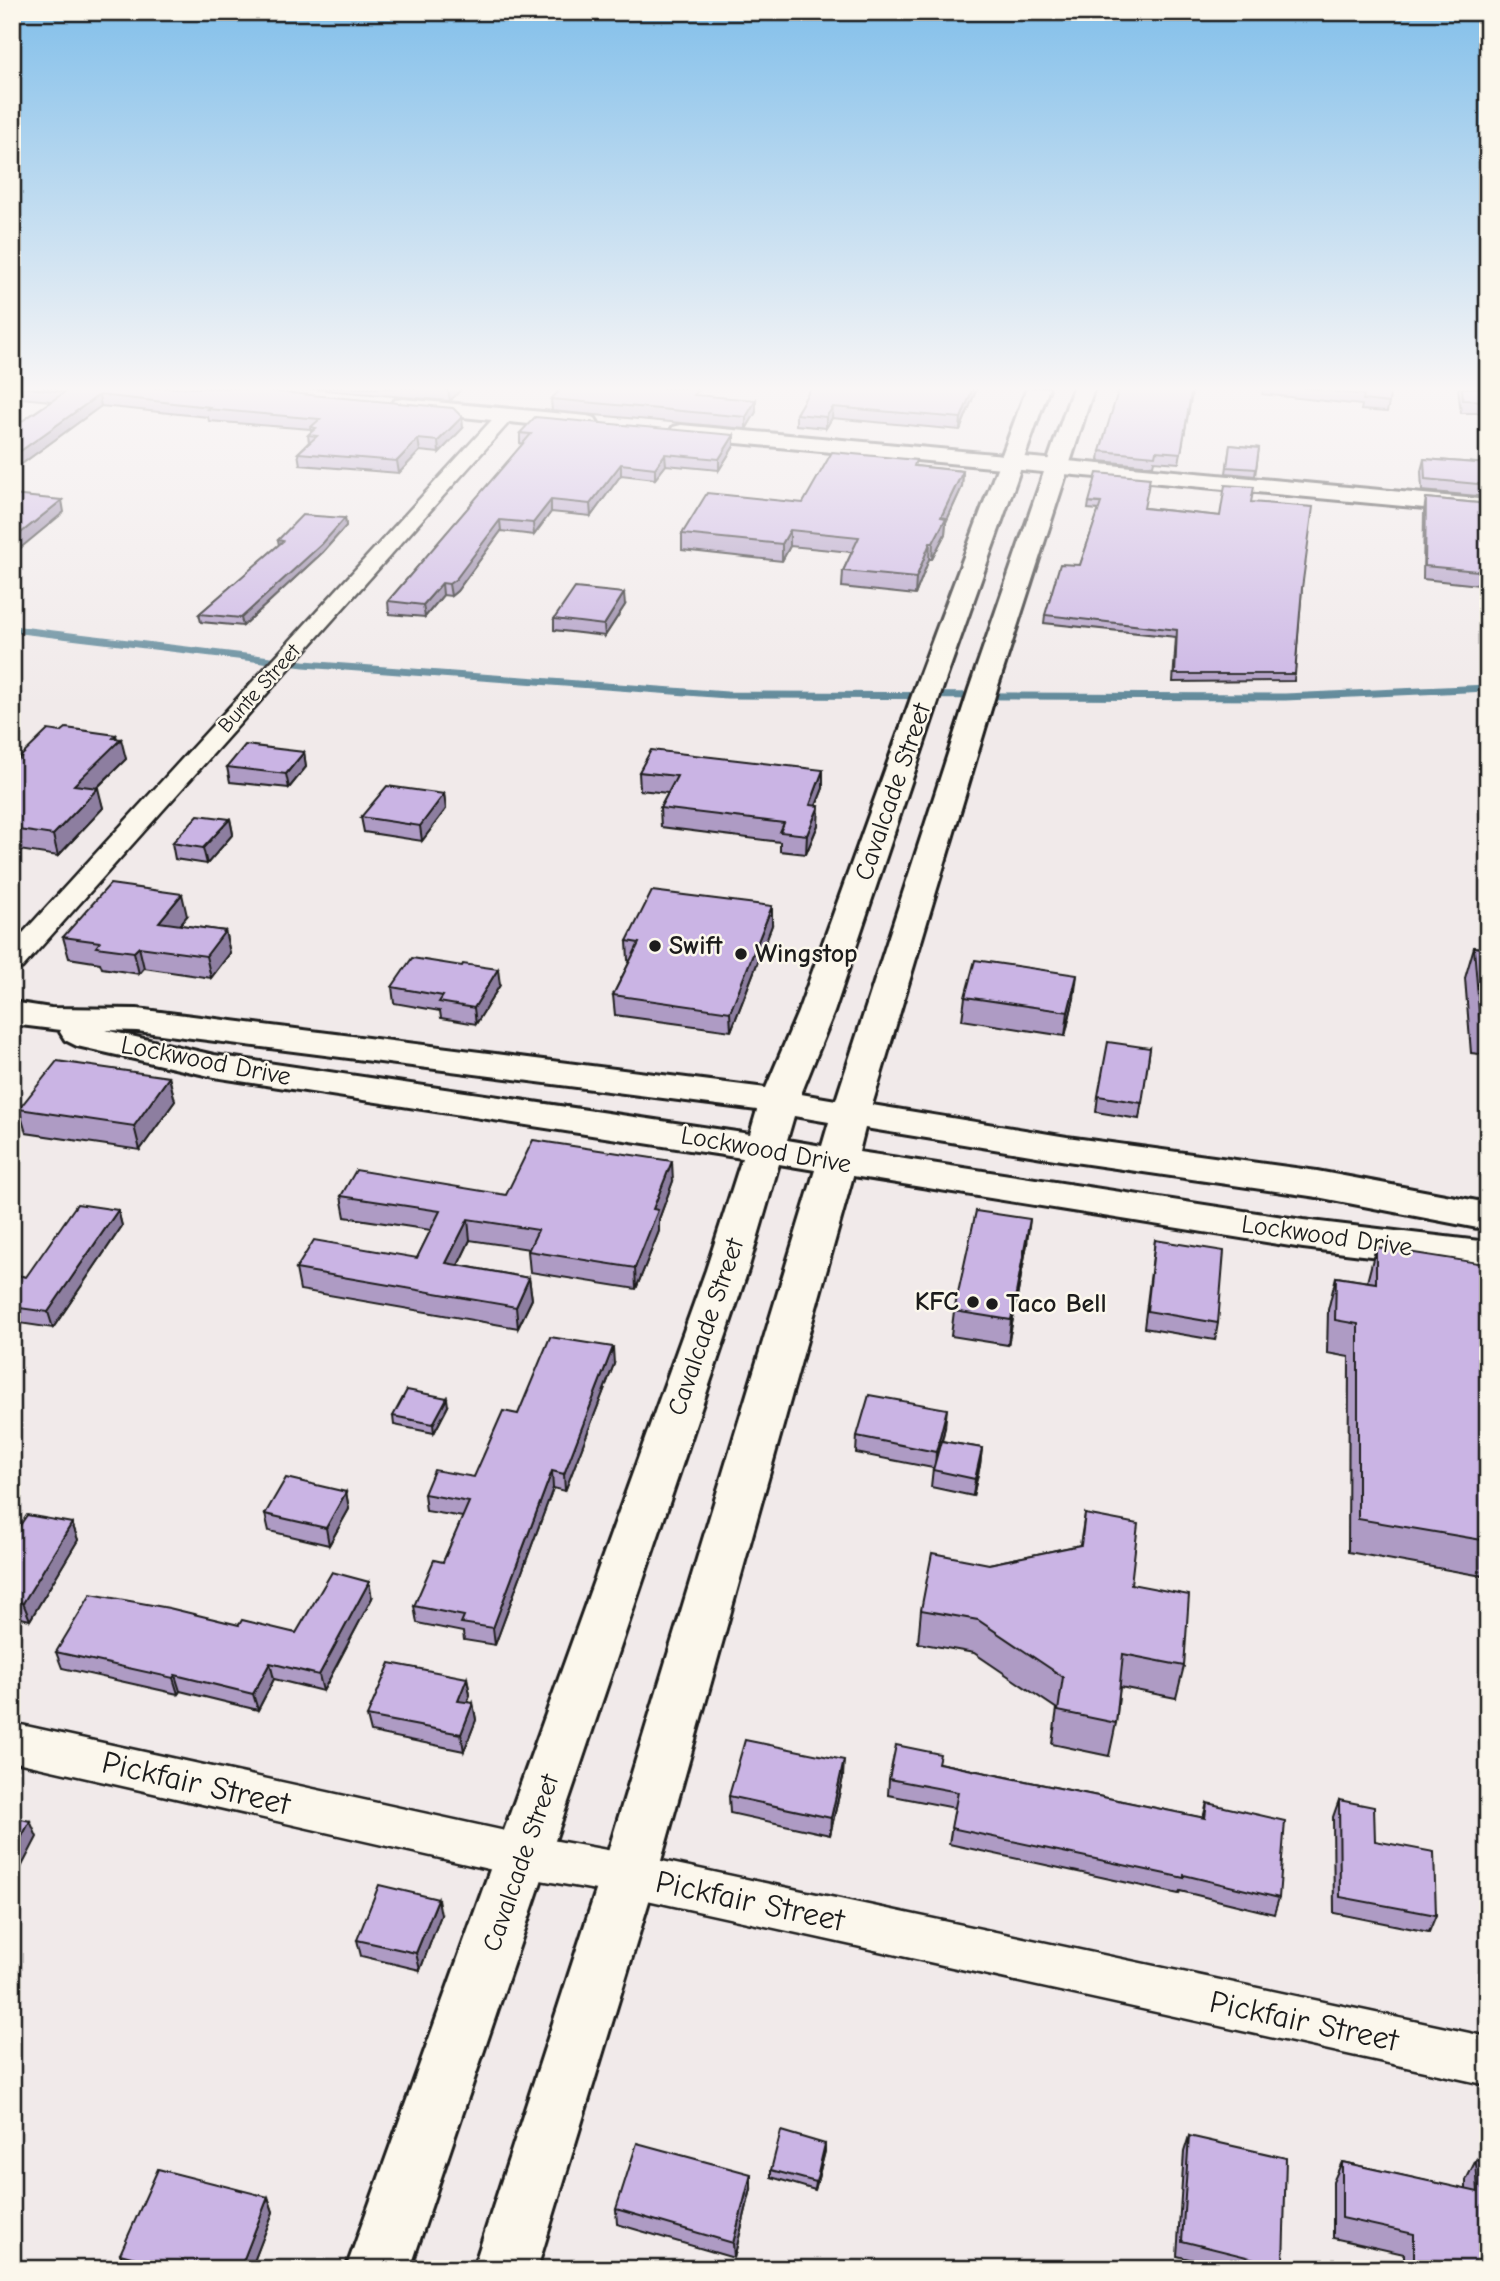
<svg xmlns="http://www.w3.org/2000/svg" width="1500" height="2281" font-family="'Comic Neue',sans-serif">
  <rect width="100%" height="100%" fill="#f1eaea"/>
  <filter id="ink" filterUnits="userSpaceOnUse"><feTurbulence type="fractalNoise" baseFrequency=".0143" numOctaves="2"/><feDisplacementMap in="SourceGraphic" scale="14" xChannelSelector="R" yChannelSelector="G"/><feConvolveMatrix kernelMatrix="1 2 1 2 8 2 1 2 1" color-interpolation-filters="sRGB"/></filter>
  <g filter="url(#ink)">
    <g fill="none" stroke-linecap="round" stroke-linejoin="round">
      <polyline stroke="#5e8899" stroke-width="7" points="12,629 304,664 727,695 1285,697 1488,688"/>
      <g stroke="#1c1c1c" stroke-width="5">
        <g id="minor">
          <polygon points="506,410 512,411 515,415 512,419 22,968 12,970 12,945 500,411"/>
          <polygon points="12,1723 524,1835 629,1854 1488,2037 1488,2085 629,1896 524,1877 12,1761"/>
        </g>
      </g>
      <g stroke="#1c1c1c" stroke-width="6">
        <g id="tertiary">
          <polygon points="403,399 587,416 595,418 598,423 595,428 587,430 395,410 392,405 395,400"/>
          <polygon points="681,425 1488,500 1488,514 673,437 670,432 673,427"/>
        </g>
      </g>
      <g stroke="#1c1c1c" stroke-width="6">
        <path id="secondary" d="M 1027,388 L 1049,388 L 943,687 L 834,1012 L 801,1094 L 836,1100 L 969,689 L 1073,388 L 1094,388 L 997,689 L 872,1105 L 1067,1137 L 1317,1171 L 1488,1203 L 1488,1230 L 1317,1197 L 1067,1161 L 865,1128 L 859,1152 L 1303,1220 L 1488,1242 L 1488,1270 L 1303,1248 L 853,1176 L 657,1875 L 537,2269 L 473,2269 L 601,1875 L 815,1170 L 779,1164 L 748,1270 L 410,2269 L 346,2269 L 706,1270 L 742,1158 L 214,1077 L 77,1046 L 65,1040 L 60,1032 L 61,1030 L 12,1024 L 12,1002 L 51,1008 L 137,1009 L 766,1088 L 798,1012 L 915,687 ZM 105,1030 L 137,1031 L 757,1110 L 750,1134 L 214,1055 ZM 794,1116 L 829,1122 L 822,1146 L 787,1140 Z"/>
      </g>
      <use href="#minor" fill="#fbf7ec" fill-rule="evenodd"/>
      <use href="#tertiary" fill="#fbf7ec" fill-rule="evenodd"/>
      <use href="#secondary" fill="#fbf7ec" fill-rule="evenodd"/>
    </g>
    <g fill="#ae9bc4" stroke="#1c1c1c" stroke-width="2">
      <polygon points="12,388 234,388 463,428 439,453 420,451 399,473 300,465 298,453 309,442 308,435 311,432 311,429 209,421 208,417 101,406 12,471 12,428 51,401 12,397"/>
      <polygon points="302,388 462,388 450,401"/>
      <polygon points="811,388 977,388 960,430 832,418 826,428 796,425 796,414"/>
      <polygon points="1193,388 1179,463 1154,461 1153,466 1099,461 1100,451"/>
      <polygon points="1263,388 1390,388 1389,403 1387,412 1361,410 1362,405 1262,394"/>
      <polygon points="1458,388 1488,388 1488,413 1461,413"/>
      <polygon points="551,399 756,400 756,412 746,429 552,411"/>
      <polygon points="520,433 734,435 734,446 719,470 666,465 655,479 621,475 591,516 551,512 534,535 501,531 457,591 451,596 443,595 425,617 389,614 388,601 523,444 520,443"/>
      <polygon points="1230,445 1259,448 1255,476 1226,473"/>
      <polygon points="1424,459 1488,464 1488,497 1422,491 1421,471"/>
      <polygon points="916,466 963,471 962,487 946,522 945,534 932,559 929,559 915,595 842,587 843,571 852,552 790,546 782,561 682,550 682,534 803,503"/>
      <polygon points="1426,498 1488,504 1488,586 1423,579 1424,511"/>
      <polygon points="1089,502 1220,516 1251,502 1302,588 1294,681 1173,682 1176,637 1044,623 1045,615 1080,565 1099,510 1088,509"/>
      <polygon points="345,518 346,526 323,552 243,626 201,622 199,614 279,545 278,540"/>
      <polygon points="625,605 605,636 554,630 554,619"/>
      <polygon points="117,739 126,759 97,788 103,808 58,856 12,849 12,765"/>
      <polygon points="304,752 306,767 289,788 230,782 227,767"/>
      <polygon points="639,772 823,788 816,806 818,825 806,854 780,851 780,842 661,827 660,808 668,793 640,790"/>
      <polygon points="444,794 446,809 422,841 364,832 361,817"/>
      <polygon points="230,819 233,834 207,864 175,859 172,843"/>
      <polygon points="187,916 179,925 225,931 230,953 211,978 144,968 139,974 102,968 100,963 69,958 63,937"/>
      <polygon points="772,925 731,1031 615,1015 613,995 630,961 628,960 627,941"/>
      <polygon points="1474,947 1488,949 1488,1055 1471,1053 1465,978"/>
      <polygon points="500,985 476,1024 441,1018 440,1011 394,1003 392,987"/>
      <polygon points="965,997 1074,998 1065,1036 962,1020"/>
      <polygon points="1150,1048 1139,1119 1096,1112 1098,1096"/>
      <polygon points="169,1077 175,1101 140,1150 26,1133 19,1109"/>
      <polygon points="673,1181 659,1219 659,1231 636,1289 530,1272 528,1251 529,1249 470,1240 458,1265 529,1278 532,1299 518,1328 300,1290 296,1269 417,1258 431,1230 345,1217 341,1196 506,1195"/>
      <polygon points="118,1210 122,1226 53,1328 12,1322 12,1274 26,1277"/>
      <polygon points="1155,1240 1218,1323 1215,1340 1144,1328"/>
      <polygon points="1027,1244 1008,1345 951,1336 954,1311"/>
      <polygon points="1376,1247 1488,1300 1488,1577 1348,1552 1349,1357 1327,1353 1328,1310 1336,1277 1367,1282"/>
      <polygon points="614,1364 565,1491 553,1488 495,1645 464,1640 463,1632 417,1623 414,1606 443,1562 463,1517 426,1511 424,1494 474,1477 518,1414"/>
      <polygon points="448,1406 434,1433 394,1425 393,1416"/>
      <polygon points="945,1427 942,1441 982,1448 980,1465 973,1496 931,1487 933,1468 856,1453 857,1436"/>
      <polygon points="346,1492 349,1509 329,1545 269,1531 265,1514"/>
      <polygon points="1085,1514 1184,1666 1176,1698 1120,1687 1116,1723 1109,1756 1052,1744 1057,1709 974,1653 918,1643 921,1610 989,1564 1080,1545"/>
      <polygon points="72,1523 78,1540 30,1620 12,1616 12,1537"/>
      <polygon points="372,1598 323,1691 274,1679 258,1710 180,1691 178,1694 62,1668 56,1652 239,1625 296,1633"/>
      <polygon points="467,1678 470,1695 467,1702 473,1703 476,1720 464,1751 371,1732 367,1716"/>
      <polygon points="939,1763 1203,1818 1207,1803 1279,1898 1274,1914 1180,1891 1179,1894 949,1844 955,1808 888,1795 889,1779"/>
      <polygon points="843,1777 830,1835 730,1813 729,1796"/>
      <polygon points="1339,1800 1436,1915 1429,1932 1334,1913 1333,1817"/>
      <polygon points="441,1915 420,1970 361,1956 357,1940"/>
      <polygon points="1189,2136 1283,2266 1282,2269 1230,2269 1177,2256 1184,2152"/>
      <polygon points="825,2144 825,2151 815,2190 771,2177 771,2170"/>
      <polygon points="1476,2160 1488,2269 1404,2269 1404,2254 1333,2238 1333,2182 1342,2162 1466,2190 1466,2180"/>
      <polygon points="751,2189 734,2258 617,2224 616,2209"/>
      <polygon points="268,2197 273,2212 251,2269 129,2269 128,2268 120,2254"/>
    </g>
    <g fill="#8d7ea0" stroke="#1c1c1c" stroke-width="2">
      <polygon points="451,388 462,388 450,401 448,390"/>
      <polygon points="973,388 977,388 960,430 961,418"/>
      <polygon points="99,395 101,406 12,471 12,457"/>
      <polygon points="756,400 756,412 746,429 746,417"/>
      <polygon points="833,407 832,418 826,428 826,417"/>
      <polygon points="462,417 463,428 439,453 438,441"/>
      <polygon points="734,435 734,446 719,470 719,459"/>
      <polygon points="418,439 420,451 399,473 397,461"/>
      <polygon points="665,454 666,465 655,479 655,468"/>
      <polygon points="621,464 621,475 591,516 590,504"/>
      <polygon points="963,471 962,487 946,522 945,534 932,559 933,543 941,517"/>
      <polygon points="62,500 64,512 12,555 12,540"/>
      <polygon points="551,500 551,512 534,535 533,523"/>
      <polygon points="345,518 346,526 323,552 243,626 241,618"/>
      <polygon points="500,520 501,531 457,591 451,596 449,584"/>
      <polygon points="790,530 790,546 782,561 782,544"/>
      <polygon points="930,543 929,559 915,595 916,578"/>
      <polygon points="442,583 443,595 425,617 423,605"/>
      <polygon points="624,593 625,605 605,636 604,625"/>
      <polygon points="116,735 118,743 121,739 126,759 79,805 74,785"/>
      <polygon points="304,752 306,767 289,788 286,774"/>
      <polygon points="823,770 823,788 809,823 810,805"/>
      <polygon points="98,788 103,808 58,856 53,835"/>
      <polygon points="444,794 446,809 422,841 420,826"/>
      <polygon points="819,806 818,825 806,854 807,835"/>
      <polygon points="230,819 233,834 207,864 203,848"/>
      <polygon points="182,894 187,916 164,944 159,922"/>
      <polygon points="772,906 772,925 731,1031 730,1012"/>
      <polygon points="225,931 230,953 211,978 206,956"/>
      <polygon points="139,947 144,968 139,974 134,952"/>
      <polygon points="498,969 500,985 476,1024 474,1008"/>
      <polygon points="1077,975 1074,998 1065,1036 1068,1012"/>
      <polygon points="169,1077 175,1101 140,1150 134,1126"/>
      <polygon points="672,1161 673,1181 659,1219 659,1231 636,1289 635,1268 653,1209"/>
      <polygon points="118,1210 122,1226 53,1328 48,1312"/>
      <polygon points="468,1219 470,1240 449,1284 446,1263"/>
      <polygon points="1030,1219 1027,1244 1008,1345 1011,1320"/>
      <polygon points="529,1278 532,1299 518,1328 516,1307"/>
      <polygon points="613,1347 614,1364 565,1491 564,1474"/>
      <polygon points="447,1398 448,1406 434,1433 433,1424"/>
      <polygon points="947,1409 945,1427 935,1469 936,1452"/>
      <polygon points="982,1448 980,1465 973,1496 975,1479"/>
      <polygon points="552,1471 553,1488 495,1645 493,1628"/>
      <polygon points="346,1492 349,1509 329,1545 326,1528"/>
      <polygon points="72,1523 78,1540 30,1620 23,1603"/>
      <polygon points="369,1582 372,1598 323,1691 319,1675"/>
      <polygon points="270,1663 274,1679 258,1710 253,1694"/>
      <polygon points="175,1675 180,1691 178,1694 173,1678"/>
      <polygon points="467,1678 470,1695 461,1717 458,1701"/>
      <polygon points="473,1703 476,1720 464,1751 461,1734"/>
      <polygon points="844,1760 843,1777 830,1835 831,1818"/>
      <polygon points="30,1821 37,1837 12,1885 12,1855"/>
      <polygon points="438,1899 441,1915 420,1970 416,1953"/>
      <polygon points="825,2144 825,2151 815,2190 816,2182"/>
      <polygon points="751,2174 751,2189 734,2258 733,2243"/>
      <polygon points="268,2197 273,2212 251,2269 240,2269"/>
    </g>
    <g fill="#cab4e4" stroke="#1c1c1c" stroke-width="2">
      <polygon points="26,388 234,388 453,408 462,417 438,441 418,439 397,461 298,453 317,436 308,435 316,428 311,427 320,419 207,409 210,407 99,395 12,457 12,428 65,392"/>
      <polygon points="422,388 451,388 448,390"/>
      <polygon points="562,388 686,388 699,389 694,395 756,400 746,417 551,399"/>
      <polygon points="811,388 973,388 961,418 833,407 826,417 796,414"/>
      <polygon points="1119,388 1192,388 1181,453 1156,451 1155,456 1100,451"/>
      <polygon points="1301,388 1390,388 1389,403 1363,400 1364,395"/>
      <polygon points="1462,388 1488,388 1488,401 1463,400"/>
      <polygon points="535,417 734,435 719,459 665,454 655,468 621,464 590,504 551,500 533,523 500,520 456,579 449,584 442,583 423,605 388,601 531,434 520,433"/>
      <polygon points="1230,445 1259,448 1256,469 1227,467"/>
      <polygon points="832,452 916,460 914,466 963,471 941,517 946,518 933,543 930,543 916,578 843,571 859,537 790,530 782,544 682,534 707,493 803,503"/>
      <polygon points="1424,459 1488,464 1488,485 1425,479"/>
      <polygon points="1097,473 1150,478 1144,508 1220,516 1225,485 1254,487 1251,502 1313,507 1302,588 1295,674 1175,674 1177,630 1045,615 1060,564 1080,565 1101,503 1089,502"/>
      <polygon points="12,495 62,500 12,540"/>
      <polygon points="1426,498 1488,504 1488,572 1425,566"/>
      <polygon points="302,515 345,518 322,544 241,618 199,614 283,541 278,540"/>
      <polygon points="575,588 624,593 604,625 554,619"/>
      <polygon points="66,728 116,735 113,738 121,739 74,785 98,788 53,835 12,829 12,765 48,730 61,732"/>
      <polygon points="245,745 304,752 286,774 227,767"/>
      <polygon points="651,750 823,770 810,805 819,806 807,835 780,832 784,823 660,808 677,776 639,772"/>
      <polygon points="387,786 444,794 420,826 361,817"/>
      <polygon points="198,815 230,819 203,848 172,843"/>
      <polygon points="110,884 182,894 159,922 225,931 206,956 139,947 134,952 96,947 100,942 63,937"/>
      <polygon points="652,891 772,906 730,1012 613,995 639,943 627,941"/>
      <polygon points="1474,947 1488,949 1488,1023 1480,1022"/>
      <polygon points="412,958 462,966 463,964 498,969 474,1008 439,1002 443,996 392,987"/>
      <polygon points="975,960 1077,975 1068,1012 965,997"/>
      <polygon points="1108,1042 1150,1048 1142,1103 1098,1096"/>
      <polygon points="57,1061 169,1077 134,1126 19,1109"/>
      <polygon points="533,1140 672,1161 653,1209 658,1210 635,1268 528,1251 538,1230 468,1219 446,1263 529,1278 516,1307 296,1269 314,1240 417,1258 440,1211 341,1196 356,1170 506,1195"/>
      <polygon points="77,1204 118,1210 48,1312 12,1307 12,1274 26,1277"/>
      <polygon points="976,1211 1030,1219 1011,1320 954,1311"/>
      <polygon points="1155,1240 1224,1251 1218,1323 1147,1311"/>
      <polygon points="1376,1247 1485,1264 1488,1300 1488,1541 1358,1519 1358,1324 1335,1320 1336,1277 1376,1283"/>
      <polygon points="550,1337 613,1347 564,1474 552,1471 493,1628 461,1623 464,1616 414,1606 434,1560 443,1562 469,1502 424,1494 434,1470 474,1477 503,1411 518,1414"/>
      <polygon points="407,1390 447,1398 433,1424 393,1416"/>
      <polygon points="869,1395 947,1409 936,1452 857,1436"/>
      <polygon points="941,1441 982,1448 975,1479 933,1470"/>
      <polygon points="286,1478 346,1492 326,1528 265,1514"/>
      <polygon points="1085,1514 1138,1524 1131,1584 1189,1595 1184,1666 1123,1654 1116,1723 1058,1711 1063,1677 978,1620 921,1610 932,1553 989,1564 1081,1545"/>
      <polygon points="27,1515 72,1523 23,1603 12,1601 12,1537"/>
      <polygon points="332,1572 369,1582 319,1675 270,1663 253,1694 175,1675 173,1678 56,1652 91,1594 169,1608 239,1625 242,1620 296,1633"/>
      <polygon points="390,1663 467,1678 458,1701 473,1703 461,1734 367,1716"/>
      <polygon points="745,1740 844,1760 831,1818 729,1796"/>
      <polygon points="896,1745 940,1754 938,1763 1205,1818 1207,1803 1285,1821 1279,1898 1184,1875 1184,1878 951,1828 958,1792 889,1779"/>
      <polygon points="1339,1800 1374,1807 1375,1841 1434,1852 1436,1915 1340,1897"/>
      <polygon points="12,1817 30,1821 12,1855"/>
      <polygon points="379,1885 438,1899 416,1953 357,1940"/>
      <polygon points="781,2131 825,2144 816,2182 771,2170"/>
      <polygon points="1189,2136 1286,2158 1283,2266 1182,2241"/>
      <polygon points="637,2143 751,2174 733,2243 616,2209"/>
      <polygon points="1476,2160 1488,2163 1488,2269 1414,2269 1414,2234 1342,2218 1342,2162 1478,2192"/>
      <polygon points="158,2169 268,2197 240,2269 178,2269 120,2254"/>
    </g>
  </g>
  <linearGradient id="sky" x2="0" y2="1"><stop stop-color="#82bfea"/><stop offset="0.55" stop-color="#f9f6f6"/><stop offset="1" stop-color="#f9f6f6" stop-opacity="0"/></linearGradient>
  <rect width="1500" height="707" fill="url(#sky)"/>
  <g fill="#1c1c1c" stroke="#fbf7ec" stroke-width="2.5">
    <circle cx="655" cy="946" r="7"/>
    <circle cx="741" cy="954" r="7"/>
    <circle cx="973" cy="1302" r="7"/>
    <circle cx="992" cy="1304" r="7"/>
  </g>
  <g text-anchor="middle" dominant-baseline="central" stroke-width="5" stroke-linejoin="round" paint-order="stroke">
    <g font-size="21" fill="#1c1c1c" stroke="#fbf7ec">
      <text transform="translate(259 688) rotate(-48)">Bunte Street</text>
    </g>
    <g font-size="26" fill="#1c1c1c" stroke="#fbf7ec">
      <text transform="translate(893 792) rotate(-71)">Cavalcade Street</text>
      <text transform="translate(206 1061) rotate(11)">Lockwood Drive</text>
      <text transform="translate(766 1150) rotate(10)">Lockwood Drive</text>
      <text transform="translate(1327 1236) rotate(8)">Lockwood Drive</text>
      <text transform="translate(706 1327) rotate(-71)">Cavalcade Street</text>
      <text transform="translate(521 1863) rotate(-71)">Cavalcade Street</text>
    </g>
    <g font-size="26" font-weight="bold" fill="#1c1c1c" stroke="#fbf7ec" text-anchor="start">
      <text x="669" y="946">Swift</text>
      <text x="755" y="954">Wingstop</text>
      <text x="959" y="1302" text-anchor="end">KFC</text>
      <text x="1006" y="1304">Taco Bell</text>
    </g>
    <g font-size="32" fill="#1c1c1c" stroke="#fbf7ec">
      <text transform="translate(196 1783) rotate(13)">Pickfair Street</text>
      <text transform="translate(750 1901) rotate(12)">Pickfair Street</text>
      <text transform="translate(1304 2021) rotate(12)">Pickfair Street</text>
    </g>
  </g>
  <rect width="1500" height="2281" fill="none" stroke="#fbf7ec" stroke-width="42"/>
  <rect x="21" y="21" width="1458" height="2239" fill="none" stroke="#1c1c1c" stroke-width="2.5" filter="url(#ink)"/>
</svg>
